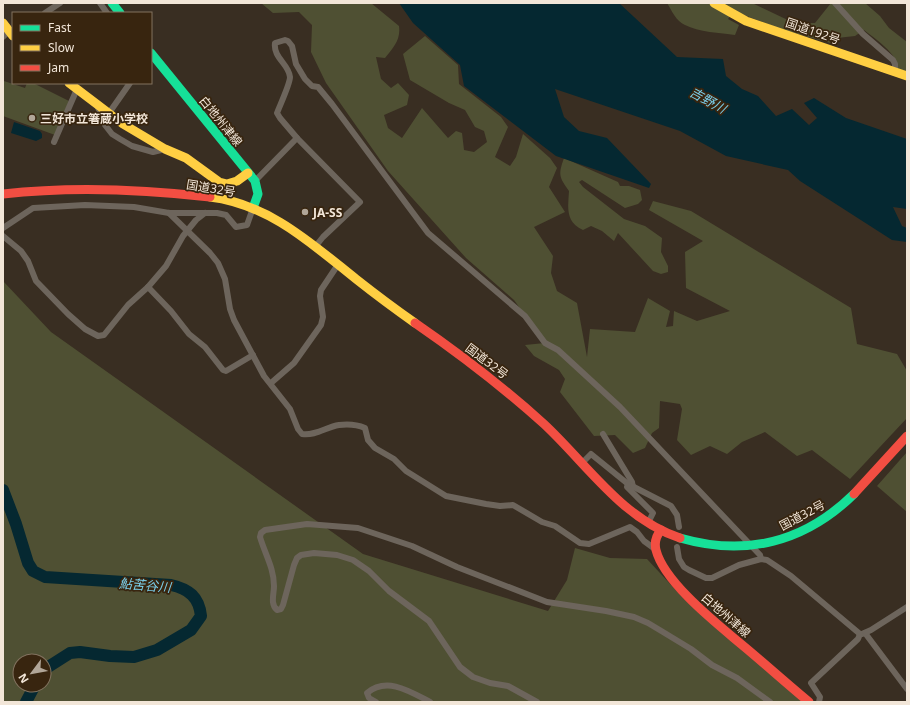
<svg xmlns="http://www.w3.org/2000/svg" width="910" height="705" font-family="'Noto Sans','Noto Sans JP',sans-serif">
  <rect width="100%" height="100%" fill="#392e22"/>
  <g fill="#4f5033" fill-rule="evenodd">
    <path d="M 261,3 L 371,3 L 399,26 C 401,40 393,48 385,58 L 376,57 L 381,79 L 391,88 L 398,83 L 409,95 L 407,105 L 384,115 L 388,128 L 402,138 L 422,108 L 448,138 L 456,131 L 462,133 L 464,150 L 474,152 L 487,142 L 484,131 L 475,127 L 465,110 L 449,103 L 410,80 L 403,54 L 425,36 L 458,65 L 459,84 L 501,117 L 508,127 L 495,157 L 510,166 L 516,157 L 523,134 L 550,158 L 557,168 L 549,187 L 565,212 L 534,227 L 553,256 L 551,273 L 557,291 L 577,303 L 587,357 L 590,329 L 635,332 L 648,298 L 670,311 L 666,327 L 673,326 L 674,311 L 697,321 L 730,311 L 686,288 L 685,252 L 703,241 L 649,210 L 653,201 L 691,211 L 851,308 L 857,344 L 897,354 L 907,371 L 907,418 L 850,479 L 812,450 L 797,456 L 765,432 L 742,442 L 727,454 L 710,446 L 691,455 L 677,440 L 682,409 L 680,404 L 660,401 L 659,428 L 652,433 L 645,448 L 633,453 L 615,435 L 594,436 L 560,392 L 565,379 L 559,370 L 534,356 L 525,345 L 545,343 L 514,300 L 466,258 L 388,171 L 326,83 L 311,52 L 312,25 L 299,12 L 273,13 Z"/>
    <path d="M 667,3 L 752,3 L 794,23 L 815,23 L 831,3 L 865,3 L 880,16 L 889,28 L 907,42 L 907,73 L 898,70 C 899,54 875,39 864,30 L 855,36 L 837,38 L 834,44 L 783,30 L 734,11 L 728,19 L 739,25 L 735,35 C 721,33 698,32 685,25 C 676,21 672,11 667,3 Z"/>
    <polygon points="4,81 25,88 27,83 33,83 69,101 55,135 3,116 3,84"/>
    <path d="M 564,158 L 618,182 L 620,186 L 629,186 L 640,190 L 642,200 L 638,204 L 625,208 L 582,180 L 579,182 L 583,187 L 624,219 L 645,226 L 662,238 L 661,252 L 668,266 L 668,272 L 661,274 L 653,271 L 618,233 L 614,241 L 602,231 L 591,226 L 583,230 C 565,222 568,207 569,191 C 559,177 558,175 564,158 Z"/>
    <path d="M 3,281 L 51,332 L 363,554 L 548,611 L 567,580 L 575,548 L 610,558 L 647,559 L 684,599 L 803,702 L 3,702 ZM 20,661 L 44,661 L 44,685 L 20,685 Z"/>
    <polygon points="907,452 907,512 877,486"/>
  </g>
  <g fill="#052831">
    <polygon points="399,3 619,3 677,57 723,59 726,76 742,89 758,96 776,116 792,109 809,125 817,118 804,103 814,98 846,118 907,139 907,209 893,207 902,226 907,228 907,242 892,240 800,181 788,170 726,156 680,131 555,89 564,117 579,131 607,138 651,184 649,188 556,156 464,86 460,65 413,23"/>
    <polygon points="14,122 40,131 42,134 42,138 36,141 11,133"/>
  </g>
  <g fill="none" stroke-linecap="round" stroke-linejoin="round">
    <g stroke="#052831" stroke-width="12">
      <path d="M 3,490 L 16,524 L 28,563 L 33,571 L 45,577 L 171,585 C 189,589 199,597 201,616 L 191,630 L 157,650 L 134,657 L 110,656 L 80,652 L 70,653 L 48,667 L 44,671"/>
      <polyline points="26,702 35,685"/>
    </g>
    <g stroke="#6d655c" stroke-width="6">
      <polyline points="100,3 107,13"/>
      <polyline points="835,3 863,34 893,60 895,64 895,71"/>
      <polyline points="45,13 60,3"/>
      <polyline points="3,37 9,31"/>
      <polyline points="97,105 105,125 112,134 120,139 132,146 153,152 165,149"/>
      <polyline points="109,113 130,83"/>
      <polyline points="297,138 360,202 323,237 315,247"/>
      <polyline points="54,142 77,89"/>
      <path d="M 255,181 L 297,138 L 280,118 L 277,113 C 280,105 290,84 290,77 C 289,64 273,58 275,43 L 285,40 L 288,41 L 292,46 L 296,64 L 305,79 L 312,86 L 318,87 L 332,104 L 428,233 L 525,316 L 545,343 L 558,350 L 620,407 L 760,555 L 761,559"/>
      <path d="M 169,213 L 210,253 L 218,263 L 225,279 L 230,309 L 234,320 L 264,376 L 290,409 L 298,429 L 302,434 C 316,436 326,427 339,425 C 347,424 358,425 365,428 L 368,440 L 375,448 L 394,459 L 406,471 L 446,496 L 486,504 L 500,506 L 513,505 L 542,522 L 555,526 L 580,543 L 589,544 L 630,527 L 637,532 L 644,541 L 655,549"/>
      <polyline points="3,228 33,208 85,205 134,207 169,213 217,213 226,215 236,227 247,225 253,208"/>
      <polyline points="3,236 21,251 28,261 36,281 68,314 85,329 98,336 104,335 128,305 148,287 166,266 183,236 196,220 205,213"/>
      <polyline points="148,287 171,311 189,334 205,347 223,370 226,371 253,355"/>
      <polyline points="271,383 294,363 321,325 323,317 320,296 321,290 337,266"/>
      <polyline points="603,434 632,482 633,487"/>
      <polyline points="582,463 591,454 628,484 671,506 677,515 679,527"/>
      <polyline points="628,484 627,487 653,513 648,523"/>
      <polyline points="677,547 679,559 684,567 689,570 706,578 712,578 739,565 761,559 767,560 791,576 860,634"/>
      <polyline points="865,633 907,689"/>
      <polyline points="862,634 871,630 907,607"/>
      <path d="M 376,702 L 369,698 L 367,693 C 387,676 411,692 430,702"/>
      <path d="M 537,702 L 508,686 L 490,683 L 473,677 L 460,667 L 429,621 L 389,591 L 369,571 L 353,560 L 337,555 L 314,553 L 301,555 L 297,558 L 294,565 L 283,605 L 281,609 L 277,610 C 270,604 274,594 274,586 C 274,568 265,554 260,537 L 261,533 L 265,530 L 307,524 L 358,528 L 412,546 L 457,567 L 547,602 L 606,611 L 634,617 L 648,623 L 663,632 L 691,649 L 712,665 L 737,678 L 770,702"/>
      <polyline points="819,702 820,697 811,683 858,639 860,634"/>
    </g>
    <g stroke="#16e098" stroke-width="9">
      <polyline points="112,3 120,13"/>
      <polyline points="151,53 255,181 258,194 253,208"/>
      <path d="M 680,538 C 746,557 805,542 854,494"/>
    </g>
    <g stroke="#ffcf43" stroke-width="9">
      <polyline points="714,3 746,21 907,76"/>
      <polyline points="3,23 13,36"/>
      <polyline points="69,83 123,124 165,149 186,158 219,182 227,184 237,181 248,173"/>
      <path d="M 210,197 C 269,204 312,244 356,279 C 375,294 395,309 415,323"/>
    </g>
    <g stroke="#f24e42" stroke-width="9">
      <path d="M 3,194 C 72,186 141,189 210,197"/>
      <path d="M 415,323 C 460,354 503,387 544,424 C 587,464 622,519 680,538"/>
      <polyline points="854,494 907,436"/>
      <path d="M 661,530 C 656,536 654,542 656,550 C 664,582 716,623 741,644 C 764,663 786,683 809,702"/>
    </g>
  </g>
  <g fill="#b1a698" stroke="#38250f" stroke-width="1.5">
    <circle cx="32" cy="118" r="4"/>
    <circle cx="305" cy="212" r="4"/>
  </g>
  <g text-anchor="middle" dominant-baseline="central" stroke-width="3.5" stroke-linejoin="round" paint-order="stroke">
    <g font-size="12" fill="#f2e6d8" stroke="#38250f">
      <text transform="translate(813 31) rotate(19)">国道192号</text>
      <text transform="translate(221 121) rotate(51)">白地州津線</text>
      <text transform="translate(211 188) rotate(9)">国道32号</text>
      <text transform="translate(487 361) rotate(37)">国道32号</text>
      <text transform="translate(802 515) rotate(-28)">国道32号</text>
      <text transform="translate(726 615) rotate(41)">白地州津線</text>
    </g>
    <g font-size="12" font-weight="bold" fill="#f2e6d8" stroke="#38250f" text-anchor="start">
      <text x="40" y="118">三好市立箸蔵小学校</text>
      <text x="313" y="212">JA-SS</text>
    </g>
    <g font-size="13" font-style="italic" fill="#7aceea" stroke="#38250f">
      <text transform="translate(708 100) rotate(29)">吉野川</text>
      <text transform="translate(145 585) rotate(5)">鮎苦谷川</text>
    </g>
  </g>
  <rect width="910" height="705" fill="none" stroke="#f2e6d8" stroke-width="8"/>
  <rect x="12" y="12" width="140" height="72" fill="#38250f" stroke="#82725f"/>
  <rect x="20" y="25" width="20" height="6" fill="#16e098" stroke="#82725f"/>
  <text x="48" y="32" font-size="12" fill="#f2e6d8">Fast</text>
  <rect x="20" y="45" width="20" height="6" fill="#ffcf43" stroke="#82725f"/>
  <text x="48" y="52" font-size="12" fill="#f2e6d8">Slow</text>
  <rect x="20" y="65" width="20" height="6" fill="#f24e42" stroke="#82725f"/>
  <text x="48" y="72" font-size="12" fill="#f2e6d8">Jam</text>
  <g transform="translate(32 673) rotate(238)"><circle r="19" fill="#38250f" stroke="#82725f"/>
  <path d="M0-3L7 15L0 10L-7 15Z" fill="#b1a698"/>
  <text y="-6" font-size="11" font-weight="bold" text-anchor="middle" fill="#f2e6d8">N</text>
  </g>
</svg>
